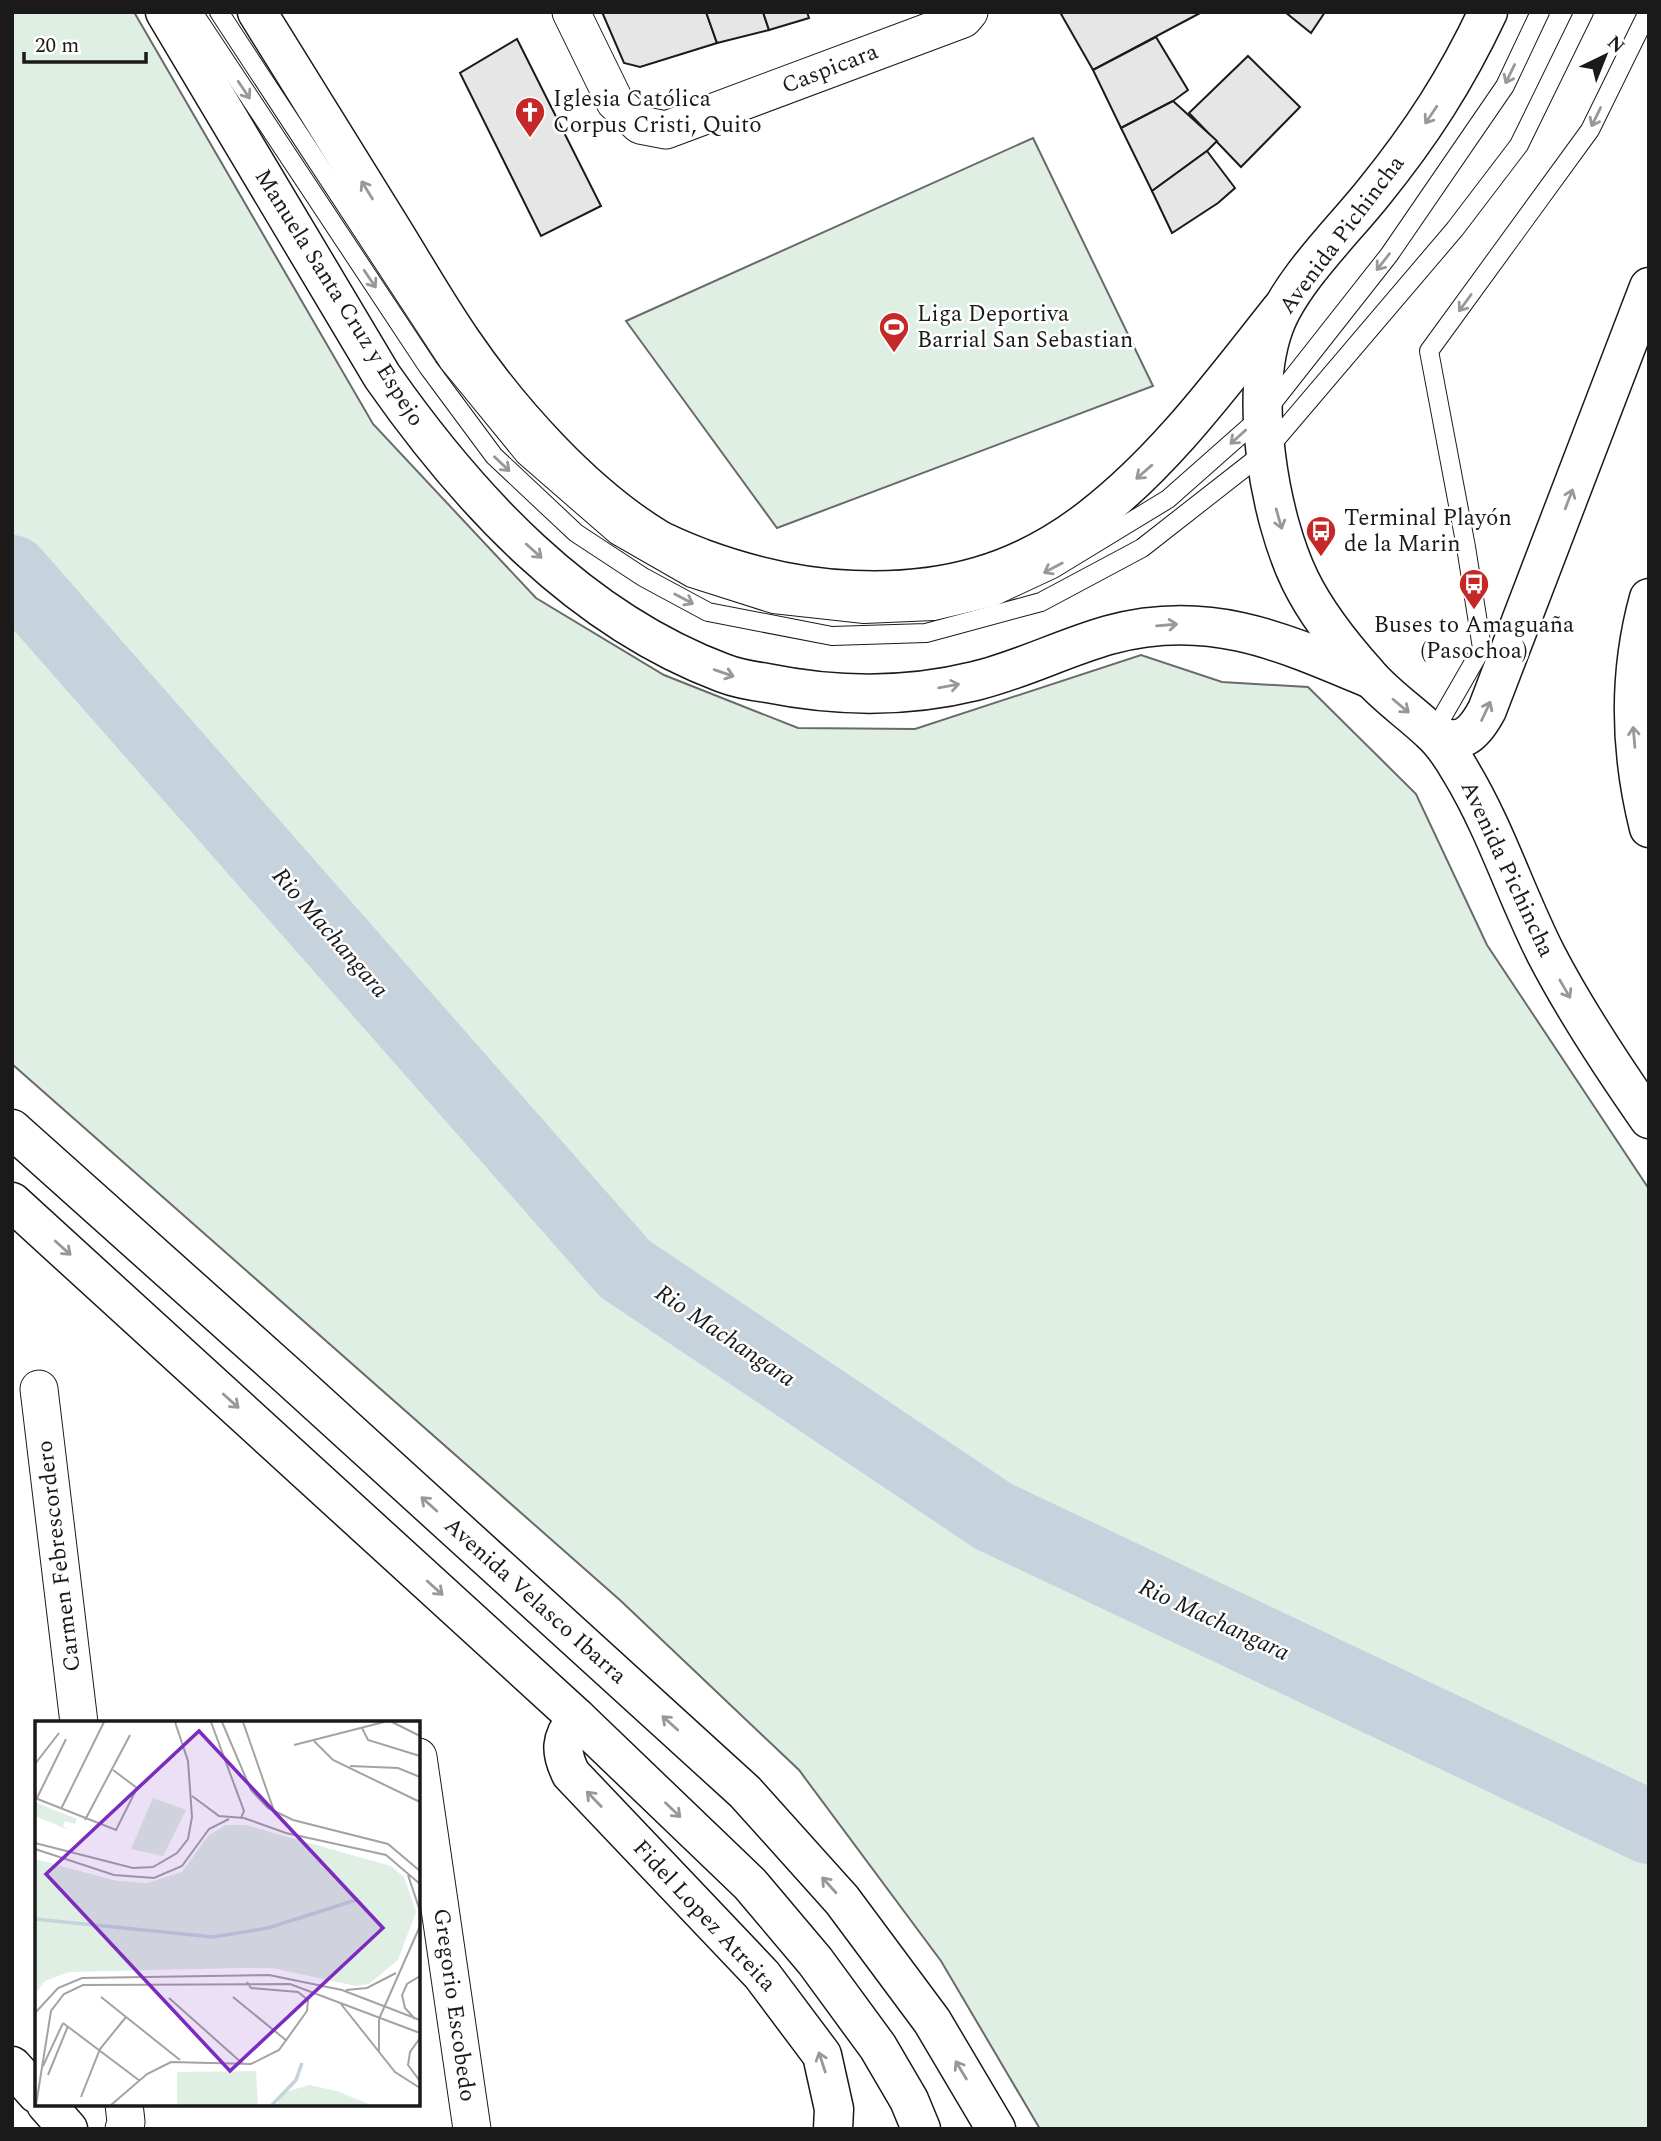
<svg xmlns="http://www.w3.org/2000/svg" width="1661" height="2141" font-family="Spectral,serif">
  <rect width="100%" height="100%" fill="#fff"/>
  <g fill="#e0efe3" stroke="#6a6a6a" stroke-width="2">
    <polygon points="12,12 134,12 373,424 536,598 664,675 798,728 915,729 1141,655 1222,682 1308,687 1416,794 1487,945 1649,1189 1649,2129 1040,2129 941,1961 799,1770 621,1601 12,1064"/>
    <polygon points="1033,138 1153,386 777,528 626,321"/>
  </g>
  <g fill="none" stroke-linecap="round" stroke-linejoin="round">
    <polyline stroke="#c6d2dc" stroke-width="74" points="12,572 625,1269 993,1516 1649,1827"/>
  </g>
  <g fill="#e6e6e6" stroke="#1a1a1a" stroke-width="2">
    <polygon points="602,12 706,12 717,43 640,67 624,63"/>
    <polygon points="706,12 763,12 769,30 717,43"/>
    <polygon points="763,12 807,12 809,18 769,30"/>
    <polygon points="1065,12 1202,12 1093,70 1061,14"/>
    <polygon points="1285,12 1325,12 1311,33"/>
    <polygon points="1156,37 1188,90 1173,101 1121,128 1093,70"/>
    <polygon points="517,39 601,206 541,236 460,73"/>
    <polygon points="1248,56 1300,107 1241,167 1189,113"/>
    <polygon points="1173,101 1217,141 1207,151 1152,191 1121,128"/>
    <polygon points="1207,151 1235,188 1218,203 1172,233 1152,191"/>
  </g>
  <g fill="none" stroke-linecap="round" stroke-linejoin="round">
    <g stroke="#1a1a1a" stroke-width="20">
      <g id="service">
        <polyline points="193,12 428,367 494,456 576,533 643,577 708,612 832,636 926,633 1041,602 1142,548 1266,451 1455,229 1519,145 1584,12"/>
        <polyline points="219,12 449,363 525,456 616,535 691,578 773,604 864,614 934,611 993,597 1053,569 1168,499 1263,415 1389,255 1505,86 1540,12"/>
        <polyline points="1433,733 1482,648 1466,547 1429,351 1590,130 1648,12"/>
      </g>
    </g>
    <g stroke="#1a1a1a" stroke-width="39">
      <g id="minor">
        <polyline points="571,12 615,102 640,125 666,130 963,19 969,12"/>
        <polyline points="39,1389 79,1723"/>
        <polyline points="418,1757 472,2129"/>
        <polyline points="124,2129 126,2122 124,2104"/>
      </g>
    </g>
    <g stroke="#1a1a1a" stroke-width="41">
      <g id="secondary">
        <path d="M 165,12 L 382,376 C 468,499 579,619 723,673 C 736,678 752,681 767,683 C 836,697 906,698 975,681 C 1021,670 1063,648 1109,635 C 1208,608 1281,641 1371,679"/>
        <path d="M 257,12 C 301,82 344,153 388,223 C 413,263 436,304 463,343 C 511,413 583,493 656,538 C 670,546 686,552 701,558 C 750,576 800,588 853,590 C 943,594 1019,574 1091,518 C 1166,460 1222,383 1281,309"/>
        <path d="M 577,1718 C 560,1738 560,1752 571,1774 L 762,1975 L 822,2055 L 834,2109 L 833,2129"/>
        <polyline points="12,2066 37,2094"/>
        <polyline points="46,2104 68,2129"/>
      </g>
    </g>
    <g stroke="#1a1a1a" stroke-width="41">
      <g id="primary">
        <path d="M 1488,12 C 1456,80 1421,134 1374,192 C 1343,231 1290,282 1274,327 C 1249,396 1269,516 1300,580 C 1317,615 1342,646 1368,675 C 1386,696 1410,712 1430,731 C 1443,742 1453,758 1461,772 C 1496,830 1516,895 1546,954 C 1576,1012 1612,1066 1649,1119"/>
        <path d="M 1649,598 C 1628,674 1630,752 1649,828"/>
        <path d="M 1433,733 C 1461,748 1474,734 1487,710 L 1649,287"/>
        <polyline points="12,1129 288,1376 745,1792 842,1900 932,2021 996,2129"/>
        <polyline points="12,1202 577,1718 750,1884 815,1961 878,2047 909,2100 921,2129"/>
      </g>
    </g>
    <use href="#service" stroke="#fff" stroke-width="18"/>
    <use href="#minor" stroke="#fff" stroke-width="37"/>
    <use href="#secondary" stroke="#fff" stroke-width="38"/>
    <use href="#primary" stroke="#fff" stroke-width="38"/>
  </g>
  <defs><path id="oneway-shaft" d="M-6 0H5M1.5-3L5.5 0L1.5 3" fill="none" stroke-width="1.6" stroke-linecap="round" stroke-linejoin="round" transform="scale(1.75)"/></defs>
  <g stroke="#989898">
    <use href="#oneway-shaft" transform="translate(1510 74) rotate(116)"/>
    <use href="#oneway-shaft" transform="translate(244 90) rotate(56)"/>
    <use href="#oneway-shaft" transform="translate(1431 115) rotate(124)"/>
    <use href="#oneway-shaft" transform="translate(1596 117) rotate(116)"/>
    <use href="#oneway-shaft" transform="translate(367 190) rotate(-122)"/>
    <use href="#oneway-shaft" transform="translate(1383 262) rotate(128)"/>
    <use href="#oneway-shaft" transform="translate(370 279) rotate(56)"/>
    <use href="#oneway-shaft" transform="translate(1465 303) rotate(126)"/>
    <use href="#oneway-shaft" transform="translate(1238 437) rotate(138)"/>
    <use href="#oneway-shaft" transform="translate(502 464) rotate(44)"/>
    <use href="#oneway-shaft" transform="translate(1144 472) rotate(139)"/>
    <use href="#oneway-shaft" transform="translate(1569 499) rotate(-69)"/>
    <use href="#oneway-shaft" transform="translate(1279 519) rotate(74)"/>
    <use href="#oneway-shaft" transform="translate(534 551) rotate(42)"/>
    <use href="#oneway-shaft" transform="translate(1053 568) rotate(152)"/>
    <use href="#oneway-shaft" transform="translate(684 599) rotate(28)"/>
    <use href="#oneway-shaft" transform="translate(1167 625) rotate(-5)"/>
    <use href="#oneway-shaft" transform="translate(724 673) rotate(19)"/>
    <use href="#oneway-shaft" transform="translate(949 686) rotate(-10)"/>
    <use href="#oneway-shaft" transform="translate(1401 706) rotate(40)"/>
    <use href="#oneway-shaft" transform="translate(1486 711) rotate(-65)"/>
    <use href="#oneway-shaft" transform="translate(1634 737) rotate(-95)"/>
    <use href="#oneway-shaft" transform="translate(1565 989) rotate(60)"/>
    <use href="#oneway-shaft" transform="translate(63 1248) rotate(42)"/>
    <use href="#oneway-shaft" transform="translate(231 1401) rotate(42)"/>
    <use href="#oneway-shaft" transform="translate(429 1504) rotate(-138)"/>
    <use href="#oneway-shaft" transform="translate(435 1588) rotate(42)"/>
    <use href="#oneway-shaft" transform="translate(670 1723) rotate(-138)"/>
    <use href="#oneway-shaft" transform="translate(594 1799) rotate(-134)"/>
    <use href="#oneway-shaft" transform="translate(673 1810) rotate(44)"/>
    <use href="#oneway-shaft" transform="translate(829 1885) rotate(-132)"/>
    <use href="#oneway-shaft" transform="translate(822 2062) rotate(-108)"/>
    <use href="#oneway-shaft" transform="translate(961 2070) rotate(-121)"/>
  </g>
  <defs>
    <g id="church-pin" transform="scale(1.575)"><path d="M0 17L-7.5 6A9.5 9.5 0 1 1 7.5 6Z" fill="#c62828" stroke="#fff"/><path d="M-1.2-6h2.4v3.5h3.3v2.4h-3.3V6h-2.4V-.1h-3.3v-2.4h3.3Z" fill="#fff"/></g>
    <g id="stadium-pin" transform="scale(1.575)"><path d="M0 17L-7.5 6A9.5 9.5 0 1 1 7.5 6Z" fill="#c62828" stroke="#fff"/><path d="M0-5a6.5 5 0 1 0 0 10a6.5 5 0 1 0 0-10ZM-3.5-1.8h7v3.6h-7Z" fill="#fff"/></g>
    <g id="bus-pin" transform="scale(1.575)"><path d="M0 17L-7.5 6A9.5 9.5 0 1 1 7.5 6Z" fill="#c62828" stroke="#fff"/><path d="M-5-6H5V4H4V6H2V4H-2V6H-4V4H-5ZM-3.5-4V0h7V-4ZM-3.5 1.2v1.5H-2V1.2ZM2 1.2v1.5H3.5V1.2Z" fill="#fff"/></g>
  </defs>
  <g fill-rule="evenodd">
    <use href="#church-pin" x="530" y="112"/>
    <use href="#stadium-pin" x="894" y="327"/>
    <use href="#bus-pin" x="1321" y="531"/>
    <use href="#bus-pin" x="1474" y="584"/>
  </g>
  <g text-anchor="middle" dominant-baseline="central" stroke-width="5" stroke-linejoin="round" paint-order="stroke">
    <g font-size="23" fill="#1a1a1a" stroke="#fff">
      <text transform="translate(830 69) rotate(-21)">Caspicara</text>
      <text transform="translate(1342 235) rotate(-53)">Avenida Pichincha</text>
      <text transform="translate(339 298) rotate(58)">Manuela Santa Cruz y Espejo</text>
      <text transform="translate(1507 869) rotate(65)">Avenida Pichincha</text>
      <text transform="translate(59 1556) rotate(-97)">Carmen Febrescordero</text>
      <text transform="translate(535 1601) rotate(42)">Avenida Velasco Ibarra</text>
      <text transform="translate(704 1916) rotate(47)">Fidel Lopez Atreita</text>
      <text transform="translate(454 2005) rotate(82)">Gregorio Escobedo</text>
    </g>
    <g font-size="23" fill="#1a1a1a" stroke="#fff" text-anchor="start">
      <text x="553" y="99">Iglesia Católica<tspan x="553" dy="26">Corpus Cristi, Quito</tspan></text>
      <text x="917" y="314">Liga Deportiva<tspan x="917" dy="26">Barrial San Sebastian</tspan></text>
      <text x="1344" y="518">Terminal Playón<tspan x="1344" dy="26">de la Marin</tspan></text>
      <text x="1474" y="625" text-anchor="middle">Buses to Amaguaña<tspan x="1474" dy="26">(Pasochoa)</tspan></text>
    </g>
    <g font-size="24" font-style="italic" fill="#1a1a1a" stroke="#fff">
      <text transform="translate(330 933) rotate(49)">Rio Machangara</text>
      <text transform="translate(725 1336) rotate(34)">Rio Machangara</text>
      <text transform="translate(1214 1620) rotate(25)">Rio Machangara</text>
    </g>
  </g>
  <g transform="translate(35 1721)">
    <rect width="385" height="385" fill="#fff"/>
    <path d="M 118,77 L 151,89 L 128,135 L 96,128 ZM 0,81 L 42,98 L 40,103 L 30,100 L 28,105 L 36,110 L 0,95 ZM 191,104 L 210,104 L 356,145 L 369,156 L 381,191 L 363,239 L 334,263 L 321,265 L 237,247 L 206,247 L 34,251 L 10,260 L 0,273 L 0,138 L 82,160 L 112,162 L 147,151 L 173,115 ZM 221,350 L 223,384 L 142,384 L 142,351 ZM 274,364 L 302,370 L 336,384 L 242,384 L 247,372 Z" fill="#e0efe3"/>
    <path fill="none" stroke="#c6d2dc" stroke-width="3.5" d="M 0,198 L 178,216 L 233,207 L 324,178M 237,384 L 261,359 L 267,342"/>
    <path fill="none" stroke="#a3a3a3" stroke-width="2" d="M 176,1 L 209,90 L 206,97M 187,1 L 216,69 L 233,87 L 258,99 L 353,123 L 385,150M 208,1 L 239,90M 357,1 L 385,15M 327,7 L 333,19 L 385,35M 279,20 L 298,39 L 385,81M 259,24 L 349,1M 0,43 L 24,12M 315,45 L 363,47 L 385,56M 157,75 L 184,95 L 209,97 L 251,112 L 351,134 L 385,163M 0,77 L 81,109 L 102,67 L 78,49M 2,77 L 31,18M 26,88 L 69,1M 50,99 L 95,14M 0,122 L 98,147 L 118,146 L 142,132 L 153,118 L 157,96 L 153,40 L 140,1M 0,128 L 79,154 L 119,157 L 147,145 L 174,108 L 194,98M 373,154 L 385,190M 311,269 L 332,267 L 361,252M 66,276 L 145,339M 198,276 L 252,320M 134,277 L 208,343M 306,283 L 360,351 L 385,367M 0,292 L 23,267 L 47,257 L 234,254 L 307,269 L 385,299M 344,298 L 385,205M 344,298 L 344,330M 380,298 L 370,287 L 367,274 L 372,263 L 385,255M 28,302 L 105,360M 385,317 L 375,331 L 373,344 L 385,360M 8,345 L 28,302M 13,354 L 33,305M 46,376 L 65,328 L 91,296M 1,384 L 16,290 L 29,273 L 48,264 L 255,263 L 385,312M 76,384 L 112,353 L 136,341 L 216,343 L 244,329 L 272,290 L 273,279 L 263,271 L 216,267 L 212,261"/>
    <path fill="#7b2cbf" fill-opacity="0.15" stroke="#7b2cbf" stroke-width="3.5" d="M 164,10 L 348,207 L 195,350 L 11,153 Z"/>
    <rect width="385" height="385" fill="none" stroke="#1a1a1a" stroke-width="3.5"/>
  </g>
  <rect width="1661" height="2141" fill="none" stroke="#1a1a1a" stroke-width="28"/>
  <g transform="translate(1605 56) rotate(43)" stroke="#ffffff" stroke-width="5" paint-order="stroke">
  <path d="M0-5L12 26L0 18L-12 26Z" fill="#1a1a1a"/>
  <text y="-10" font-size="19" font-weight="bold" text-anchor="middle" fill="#1a1a1a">N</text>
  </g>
  <path d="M24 52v10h122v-10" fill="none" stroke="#1a1a1a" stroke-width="3.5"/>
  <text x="35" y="52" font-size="21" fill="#1a1a1a" stroke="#ffffff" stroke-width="5" paint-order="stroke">20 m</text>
</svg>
